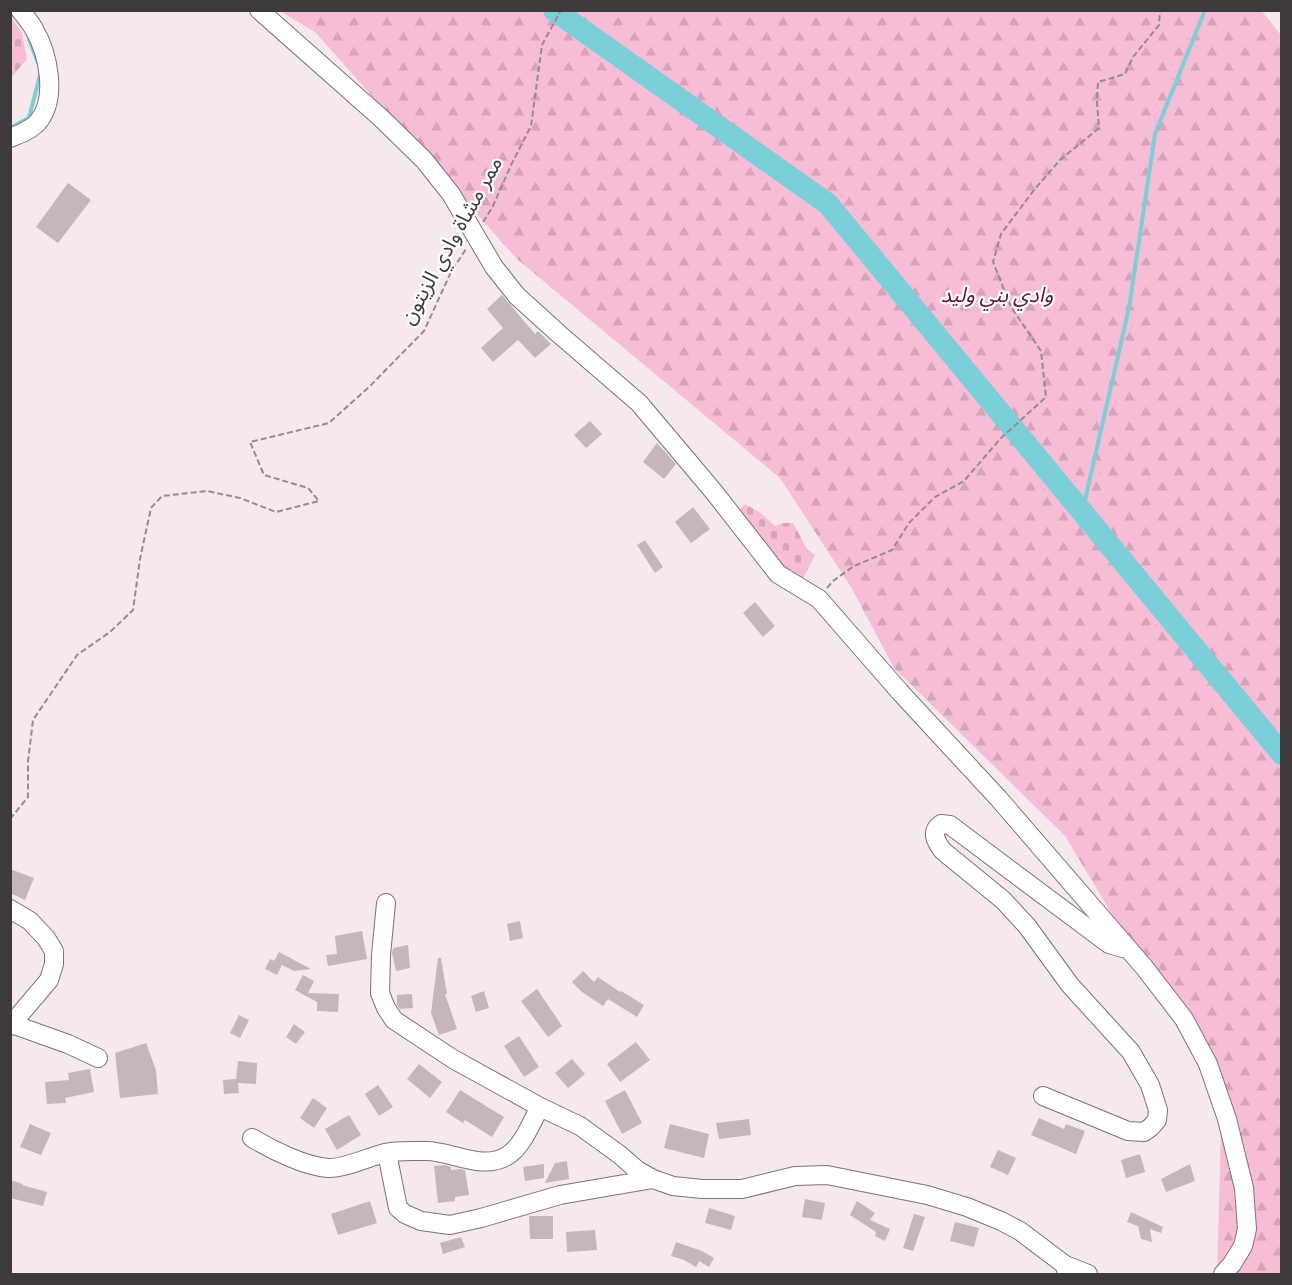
<svg xmlns="http://www.w3.org/2000/svg" width="1292" height="1285" font-family="Spectral,'Noto Sans Arabic',serif">
  <defs>
    <pattern id="forest-firs" width="22" height="20" patternUnits="userSpaceOnUse" patternTransform="scale(1.5)"><rect width="22" height="20" fill="#f8bdd6"/><path d="M5 1l3.5 6h-7zM16 11l3.5 6h-7z" fill="#d6a3b9"/></pattern>
    <pattern id="cemetery-stones" width="16" height="16" patternUnits="userSpaceOnUse" patternTransform="scale(1.5)"><rect width="16" height="16" fill="#f8bdd6"/><path d="M2 7V4a2 2 0 0 1 4 0v3zM10 15v-3a2 2 0 0 1 4 0v3z" fill="#d6a3b9"/></pattern>
  </defs>
  <rect width="100%" height="100%" fill="#f6e9ee"/>
  <polygon fill="url(#forest-firs)" points="1261,10 1281,35 1281,1274 1217,1274 1222,1097 1065,836 894,668 851,587 780,478 517,259 315,32 280,11"/>
  <g fill="url(#cemetery-stones)">
    <polygon points="11,17 22,33 27,59 11,78"/>
    <polygon points="745,504 761,513 775,526 782,523 793,523 807,549 815,555 804,577 801,581 758,543 746,517 740,518 737,512"/>
  </g>
  <g fill="none" stroke-linecap="round" stroke-linejoin="round">
    <g stroke="#7acfd9" stroke-width="4">
      <polyline points="29,39 38,63"/>
      <polyline points="10,128 29,118 40,75"/>
      <polyline points="1082,513 1129,308 1155,134 1205,10"/>
    </g>
    <polyline stroke="#7acfd9" stroke-width="22" points="554,10 828,204 1282,754"/>
  </g>
  <g fill="#c4b7bc">
    <polygon points="68,183 91,200 58,243 36,227"/>
    <polygon points="502,295 535,334 538,331 551,344 535,358 518,340 493,362 481,348 503,328 487,309"/>
    <polygon points="590,421 602,434 586,448 574,435"/>
    <polygon points="657,443 676,464 664,479 643,462"/>
    <polygon points="693,507 710,529 691,543 675,522"/>
    <polygon points="645,540 663,567 655,573 637,545"/>
    <polygon points="755,602 775,626 763,637 743,613"/>
    <polygon points="10,869 34,878 25,900 10,893"/>
    <polygon points="520,921 523,938 510,941 507,924"/>
    <polygon points="362,931 367,959 328,966 326,955 337,954 335,936"/>
    <polygon points="408,945 410,968 396,971 392,953 393,948"/>
    <polygon points="279,952 311,969 294,971 282,965 277,975 265,969 270,959 279,963 274,961"/>
    <polygon points="438,958 441,958 447,994 445,994 457,1029 439,1035 431,1013"/>
    <polygon points="583,971 594,982 598,977 620,992 621,991 644,1005 637,1017 608,999 603,1006 582,992 572,982"/>
    <polygon points="303,975 314,981 308,993 339,994 338,1012 317,1011 317,1002 295,990"/>
    <polygon points="537,989 562,1026 548,1037 521,1001"/>
    <polygon points="484,991 489,1008 476,1012 471,996"/>
    <polygon points="412,994 413,1008 400,1009 397,1005 397,995"/>
    <polygon points="239,1015 249,1020 240,1038 230,1033"/>
    <polygon points="294,1024 305,1032 296,1044 286,1037"/>
    <polygon points="519,1036 539,1067 524,1077 504,1046"/>
    <polygon points="636,1042 650,1060 620,1082 607,1064"/>
    <polygon points="146,1043 156,1070 158,1094 120,1098 115,1053"/>
    <polygon points="572,1059 585,1074 568,1088 555,1073"/>
    <polygon points="238,1061 257,1063 256,1084 238,1083 239,1093 224,1094 223,1080 236,1079"/>
    <polygon points="419,1064 442,1082 430,1098 407,1079"/>
    <polygon points="90,1069 94,1092 65,1098 66,1103 47,1104 45,1082 69,1080 68,1073"/>
    <polygon points="378,1085 393,1107 379,1116 365,1094"/>
    <polygon points="460,1090 504,1117 492,1137 465,1120 463,1123 446,1112"/>
    <polygon points="625,1090 642,1123 622,1134 605,1101"/>
    <polygon points="313,1098 327,1108 314,1128 300,1118"/>
    <polygon points="349,1115 361,1135 337,1150 325,1129"/>
    <polygon points="1039,1118 1064,1129 1066,1124 1085,1131 1076,1154 1031,1135"/>
    <polygon points="749,1119 751,1135 719,1139 716,1123"/>
    <polygon points="30,1124 51,1133 41,1155 20,1147"/>
    <polygon points="670,1124 709,1134 704,1158 664,1148"/>
    <polygon points="998,1150 1016,1158 1008,1175 990,1167"/>
    <polygon points="1140,1154 1145,1172 1126,1178 1121,1160"/>
    <polygon points="567,1161 569,1179 545,1183 555,1163"/>
    <polygon points="544,1164 544,1178 525,1181 523,1167"/>
    <polygon points="1190,1164 1195,1181 1166,1192 1161,1179"/>
    <polygon points="445,1165 451,1167 451,1170 460,1169 465,1170 469,1195 455,1197 455,1201 438,1203 434,1166"/>
    <polygon points="10,1180 23,1184 22,1185 47,1192 43,1206 10,1198"/>
    <polygon points="805,1199 825,1203 822,1220 802,1217"/>
    <polygon points="370,1201 377,1223 338,1235 331,1214"/>
    <polygon points="857,1201 875,1213 870,1220 890,1229 885,1241 875,1236 876,1232 850,1215"/>
    <polygon points="709,1208 735,1216 731,1230 705,1223"/>
    <polygon points="1131,1212 1163,1227 1161,1233 1150,1229 1152,1242 1141,1239 1138,1226 1127,1222"/>
    <polygon points="914,1214 925,1217 913,1251 903,1248"/>
    <polygon points="529,1216 553,1216 553,1239 530,1239"/>
    <polygon points="955,1222 979,1228 974,1247 950,1241"/>
    <polygon points="595,1230 597,1250 567,1252 566,1232"/>
    <polygon points="461,1237 465,1247 443,1254 440,1243"/>
    <polygon points="676,1242 702,1251 714,1258 709,1267 699,1261 696,1267 684,1260 671,1256"/>
  </g>
  <g fill="none" stroke-linecap="round" stroke-linejoin="round">
    <g stroke="#7d7276" stroke-width="20">
      <g id="minor">
        <polyline points="259,10 381,118 424,160 451,194 494,267 517,296 559,334 639,403 714,492 778,574 819,599 900,692 999,799 1144,967 1184,1019 1208,1064 1227,1119 1244,1188 1247,1229 1243,1246 1232,1264 1223,1274"/>
        <path d="M 10,138 C 20,134 31,130 38,122 C 58,98 48,53 34,29 C 30,22 25,16 20,10"/>
        <polyline points="386,903 381,955 380,993 386,1008 394,1020 453,1059 540,1107 580,1126 620,1155 637,1170 653,1179 673,1186 702,1189 742,1189 795,1176 827,1175 927,1195 967,1207 1001,1221 1020,1231 1065,1265 1067,1274"/>
        <polyline points="10,909 30,921 46,938 54,951 54,964 49,980 10,1026"/>
        <polyline points="12,1024 68,1044 98,1058"/>
        <path d="M 1043,1096 L 1128,1131 L 1144,1132 L 1151,1127 L 1157,1120 L 1158,1110 L 1150,1085 L 1131,1052 L 1070,985 L 1027,926 L 1003,900 L 943,851 C 936,842 930,832 941,824 L 950,825 L 1109,944 L 1123,948"/>
        <path d="M 252,1138 C 272,1150 304,1166 328,1168 C 343,1169 369,1157 385,1153 C 398,1150 413,1151 426,1151 C 452,1151 482,1171 507,1156 C 523,1146 531,1123 540,1107"/>
        <polyline points="387,1153 398,1208 405,1214 421,1221 450,1225 481,1218 560,1195 653,1179"/>
        <polyline points="1065,1265 1088,1274"/>
      </g>
    </g>
    <g stroke="#938b8e" stroke-width="2" stroke-dasharray="6 3" stroke-linecap="butt">
      <polyline points="483,222 492,208 512,163 531,126 542,45 561,10"/>
      <polyline points="827,588 833,581 854,566 892,550 909,523 935,497 964,481 1000,439 1046,397 1041,351 1011,307 993,262 1001,234 1034,190 1060,160 1099,128 1097,102 1098,82 1125,74 1133,57 1159,25 1160,10"/>
      <polyline points="10,819 28,797 28,762 33,720 77,655 110,632 133,610 140,559 151,508 162,496 207,491 240,498 276,512 319,501 308,488 264,475 250,442 329,423 370,386 424,331 451,272 466,249"/>
    </g>
    <use href="#minor" stroke="#fff" stroke-width="18"/>
  </g>
  <g text-anchor="middle" dominant-baseline="central" stroke-width="4.5" stroke-linejoin="round" paint-order="stroke">
    <g font-size="21" fill="#3e393b" stroke="#fff">
      <text transform="translate(452 241) rotate(-61)">ممر مشاة وادي الزيتون</text>
    </g>
    <g font-size="21" font-style="italic" fill="#5d133b" stroke="#fff">
      <text x="997" y="296">وادي بني وليد</text>
    </g>
  </g>
  <rect width="1292" height="1285" fill="none" stroke="#3e393b" stroke-width="24"/>
</svg>
